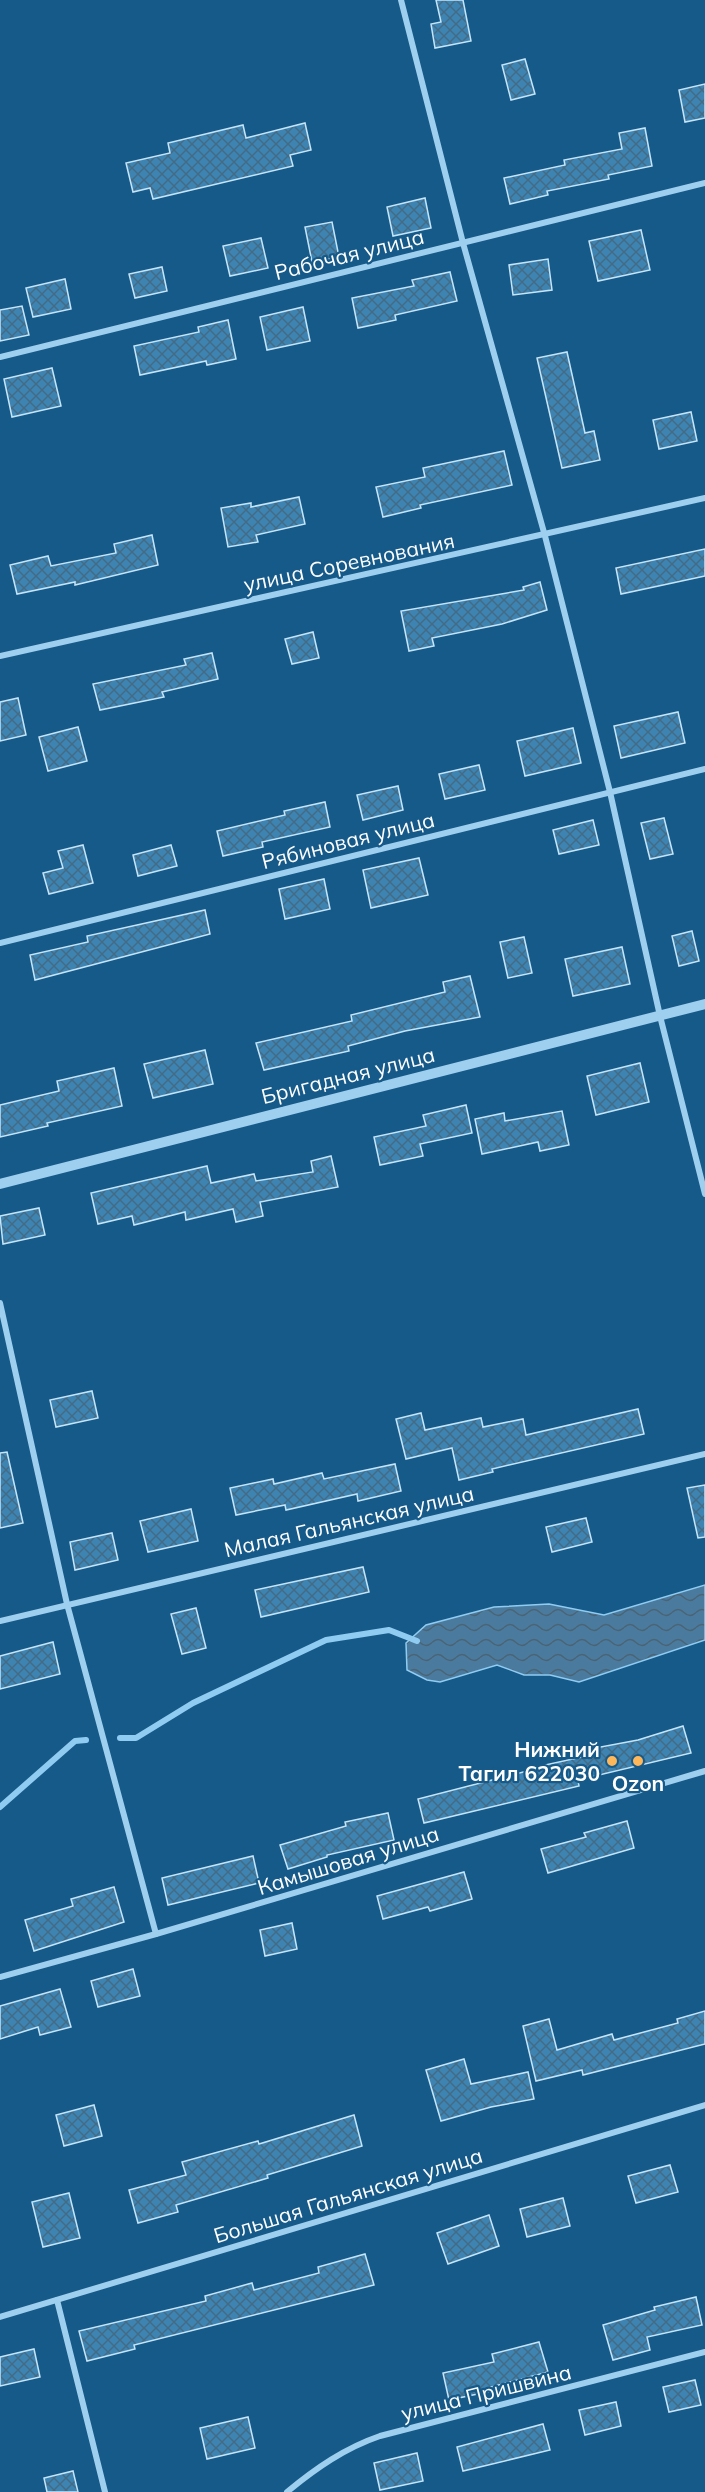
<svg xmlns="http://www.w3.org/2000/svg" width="705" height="2492" font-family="Mulish,sans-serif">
  <defs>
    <pattern id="water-waves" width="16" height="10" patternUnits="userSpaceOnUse" patternTransform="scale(1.5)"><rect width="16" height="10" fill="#4a7b9e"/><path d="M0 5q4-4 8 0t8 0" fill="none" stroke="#4b6475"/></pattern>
    <pattern id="building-cross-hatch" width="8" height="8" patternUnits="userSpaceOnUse" patternTransform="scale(1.5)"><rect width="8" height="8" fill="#3e84b3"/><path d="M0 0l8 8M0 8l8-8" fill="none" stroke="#446b85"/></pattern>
  </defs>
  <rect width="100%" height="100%" fill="#165a8a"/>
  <polygon fill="url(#water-waves)" stroke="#90ccf2" stroke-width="1.5" points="705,1585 705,1640 579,1682 550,1675 524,1675 497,1665 440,1682 427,1680 407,1670 406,1643 426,1625 494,1607 549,1604 604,1615"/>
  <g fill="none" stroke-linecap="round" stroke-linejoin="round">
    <g stroke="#90ccf2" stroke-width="6">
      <polyline points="120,1738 136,1738 193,1703 326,1640 389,1630 417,1641"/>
      <polyline points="0,1807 75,1741 86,1740"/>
    </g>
  </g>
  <g fill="url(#building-cross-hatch)" stroke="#c4e5fb" stroke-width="1.5">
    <polygon points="436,0 463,0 471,41 435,48 431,24 441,22"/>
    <polygon points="525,59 535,94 511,100 502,65"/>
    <polygon points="705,84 705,118 685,122 679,90"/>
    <polygon points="305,123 311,150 290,155 293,166 153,199 150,188 133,192 126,163 170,153 168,143 243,125 246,138"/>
    <polygon points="645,128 652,166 608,175 609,179 547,191 548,195 510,204 504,178 565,165 564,160 622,149 619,133"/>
    <polygon points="425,198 431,228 393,236 387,207"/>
    <polygon points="332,222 339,257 312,262 305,227"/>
    <polygon points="641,230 650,270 598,281 589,241"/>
    <polygon points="261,238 268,268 230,276 223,246"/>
    <polygon points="548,259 552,290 513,295 509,265"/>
    <polygon points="162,267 167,291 135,298 129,274"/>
    <polygon points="450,272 457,301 395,315 396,320 358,328 352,298 414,286 412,280"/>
    <polygon points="65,279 71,309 33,317 26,288"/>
    <polygon points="22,306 29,335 0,341 0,310"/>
    <polygon points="303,307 310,341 267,350 260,317"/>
    <polygon points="228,320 236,359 207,365 206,361 140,375 134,346 199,332 198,327"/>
    <polygon points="567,352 585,433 594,431 600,460 562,468 537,358"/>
    <polygon points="52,368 61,406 12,417 4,379"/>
    <polygon points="691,412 697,441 659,449 653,420"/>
    <polygon points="504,451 512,485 420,505 421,508 383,517 376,487 425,477 423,468"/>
    <polygon points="299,497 305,524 256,535 258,542 228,547 221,508 251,503 251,507"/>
    <polygon points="152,535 158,565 75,585 75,582 17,594 10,565 48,556 51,566 116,553 114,544"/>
    <polygon points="705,549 705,576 621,594 616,568"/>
    <polygon points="540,582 547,610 502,624 432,638 434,646 409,651 401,611 524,590 523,587"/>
    <polygon points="313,632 319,658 292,664 285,639"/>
    <polygon points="212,653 218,679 162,692 164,697 100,710 93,684 186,665 184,659"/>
    <polygon points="18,698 26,735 0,741 0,702"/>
    <polygon points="678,712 685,743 621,758 614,726"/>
    <polygon points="78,727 87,761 48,771 39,737"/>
    <polygon points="573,728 581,763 525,776 517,741"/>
    <polygon points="479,765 485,790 445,799 439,774"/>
    <polygon points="398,786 403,810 363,820 357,795"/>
    <polygon points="325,802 330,827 262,842 263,847 223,856 217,831 285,815 284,811"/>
    <polygon points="664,818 673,854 650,859 641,823"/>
    <polygon points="593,820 599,845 559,854 553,830"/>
    <polygon points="83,845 93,883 49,894 43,873 63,868 58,851"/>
    <polygon points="171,845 177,866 138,876 133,855"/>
    <polygon points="419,858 428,895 371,908 363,870"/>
    <polygon points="324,879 330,909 285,919 279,889"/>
    <polygon points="205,910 210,934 35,980 30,955 88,942 87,936"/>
    <polygon points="692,931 699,961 679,966 672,936"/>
    <polygon points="524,937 532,973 508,978 500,942"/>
    <polygon points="622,947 630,984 573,996 565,959"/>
    <polygon points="470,976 480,1017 405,1031 348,1046 349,1051 264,1070 256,1043 352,1021 351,1015 445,992 443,982"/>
    <polygon points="205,1050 213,1084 153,1098 144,1064"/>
    <polygon points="640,1063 649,1102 596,1115 587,1076"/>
    <polygon points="114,1068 122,1106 47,1123 48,1126 0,1137 0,1105 59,1091 57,1081"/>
    <polygon points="466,1105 472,1133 420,1144 423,1156 380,1165 374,1137 426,1126 423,1115"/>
    <polygon points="562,1111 569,1145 540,1151 538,1142 482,1154 475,1119 504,1113 505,1121"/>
    <polygon points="331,1156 338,1187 260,1202 263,1216 236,1222 233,1209 186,1220 185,1212 134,1225 132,1216 98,1224 91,1193 207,1166 211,1183 254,1174 256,1181 313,1172 311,1161"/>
    <polygon points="39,1208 45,1235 3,1244 0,1216"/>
    <polygon points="92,1391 98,1418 56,1427 50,1400"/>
    <polygon points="638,1409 644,1434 492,1469 493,1472 459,1480 452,1448 406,1459 396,1419 421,1413 425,1430 481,1418 483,1427 523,1419 526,1435"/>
    <polygon points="7,1452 23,1523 0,1528 0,1453"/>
    <polygon points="395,1464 401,1491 358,1501 357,1494 286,1510 285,1505 236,1515 230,1488 273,1479 274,1484 322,1473 324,1479"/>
    <polygon points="705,1485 705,1537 698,1538 687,1488"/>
    <polygon points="191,1509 198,1541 148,1552 140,1521"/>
    <polygon points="586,1518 592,1542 552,1552 546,1527"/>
    <polygon points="112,1533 118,1560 75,1570 70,1542"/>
    <polygon points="363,1567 369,1592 261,1617 255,1590"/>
    <polygon points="196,1608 206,1648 182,1654 171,1614"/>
    <polygon points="53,1642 60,1674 0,1689 0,1656"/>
    <polygon points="683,1726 691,1753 578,1780 579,1786 424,1823 418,1799 531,1770 531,1768 596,1754 595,1748 638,1740"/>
    <polygon points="388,1813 394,1840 327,1855 327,1857 288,1869 280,1845 346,1826 345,1822"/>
    <polygon points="627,1821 634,1848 548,1873 541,1849 586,1837 584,1833"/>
    <polygon points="253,1856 259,1883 168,1905 162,1878"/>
    <polygon points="464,1872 472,1899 430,1911 428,1907 383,1919 377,1896"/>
    <polygon points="114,1887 124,1922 34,1951 25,1920 73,1906 71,1899"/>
    <polygon points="292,1923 297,1949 265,1956 260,1930"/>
    <polygon points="133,1969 140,1996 98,2007 91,1981"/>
    <polygon points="60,1989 71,2027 40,2035 38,2027 0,2039 0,2006"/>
    <polygon points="705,2011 705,2044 583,2075 582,2070 536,2081 523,2026 549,2019 557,2050 612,2034 614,2040 678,2023 677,2019"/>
    <polygon points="464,2059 471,2084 528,2072 534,2099 491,2107 441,2121 426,2070"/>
    <polygon points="94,2105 102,2136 64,2146 56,2115"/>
    <polygon points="354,2115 362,2146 267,2175 268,2178 176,2205 178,2212 138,2223 129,2190 186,2175 182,2162 258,2141 259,2144"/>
    <polygon points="670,2165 678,2192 636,2203 628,2176"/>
    <polygon points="69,2193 80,2238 43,2247 32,2202"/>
    <polygon points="563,2198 570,2226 527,2237 520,2209"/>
    <polygon points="489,2215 499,2246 448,2264 437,2233"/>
    <polygon points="365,2254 374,2285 134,2345 135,2349 87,2361 79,2331 206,2301 205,2296 252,2283 254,2290 319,2273 318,2267"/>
    <polygon points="696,2297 702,2325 647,2337 650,2350 613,2360 603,2325 655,2310 654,2307"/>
    <polygon points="539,2342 548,2372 491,2387 492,2391 449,2400 443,2373 494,2362 492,2354"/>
    <polygon points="34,2349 40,2377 0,2386 0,2357"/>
    <polygon points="695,2380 701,2405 669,2412 663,2387"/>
    <polygon points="616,2402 621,2426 585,2435 579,2410"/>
    <polygon points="248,2417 255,2448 207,2459 200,2428"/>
    <polygon points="543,2424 550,2450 463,2471 457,2447"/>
    <polygon points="417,2453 423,2481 380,2490 374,2463"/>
    <polygon points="73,2471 78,2492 47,2492 44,2478"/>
  </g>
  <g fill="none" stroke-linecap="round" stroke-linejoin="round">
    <g stroke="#9ecfef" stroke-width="6">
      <polyline points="401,0 463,243 545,536 610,792 660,1016 705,1194"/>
      <polyline points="0,357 705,183"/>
      <polyline points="0,656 705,498"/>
      <polyline points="0,943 705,769"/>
      <polyline points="0,1303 67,1604 156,1934"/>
      <polyline points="0,1621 705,1454"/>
      <polyline points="0,1977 156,1934 705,1771"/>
      <polyline points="57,2300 105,2492"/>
      <polyline points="0,2317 705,2105"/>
      <path d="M 287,2492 C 316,2468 345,2448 380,2436 L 705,2352"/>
    </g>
    <polyline stroke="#9ecfef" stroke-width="10" points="0,1184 705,1004"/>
  </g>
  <g fill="#ffb75b" stroke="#165a8a" stroke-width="2">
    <circle cx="612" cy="1761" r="6"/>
    <circle cx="638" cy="1761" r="6"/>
  </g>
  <g text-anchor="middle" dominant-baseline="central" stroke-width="4.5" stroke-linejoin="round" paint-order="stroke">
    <g font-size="21" fill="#fff" stroke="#165a8a">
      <text transform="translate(349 254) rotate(-14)">Рабочая улица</text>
      <text transform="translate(349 562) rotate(-12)">улица Соревнования</text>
      <text transform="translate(348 840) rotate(-14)">Рябиновая улица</text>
      <text transform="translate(348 1075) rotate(-14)">Бригадная улица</text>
      <text transform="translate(349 1521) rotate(-13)">Малая Гальянская улица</text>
      <text transform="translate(348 1860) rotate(-17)">Камышовая улица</text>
      <text transform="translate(348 2195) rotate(-17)">Большая Гальянская улица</text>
      <text transform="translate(486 2392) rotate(-14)">улица Пришвина</text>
    </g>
    <g font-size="21" font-weight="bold" fill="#fff" stroke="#165a8a" text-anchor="end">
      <text x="600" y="1749">Нижний<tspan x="600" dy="24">Тагил 622030</tspan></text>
      <text x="638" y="1783" text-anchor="middle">Ozon</text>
    </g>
  </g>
</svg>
